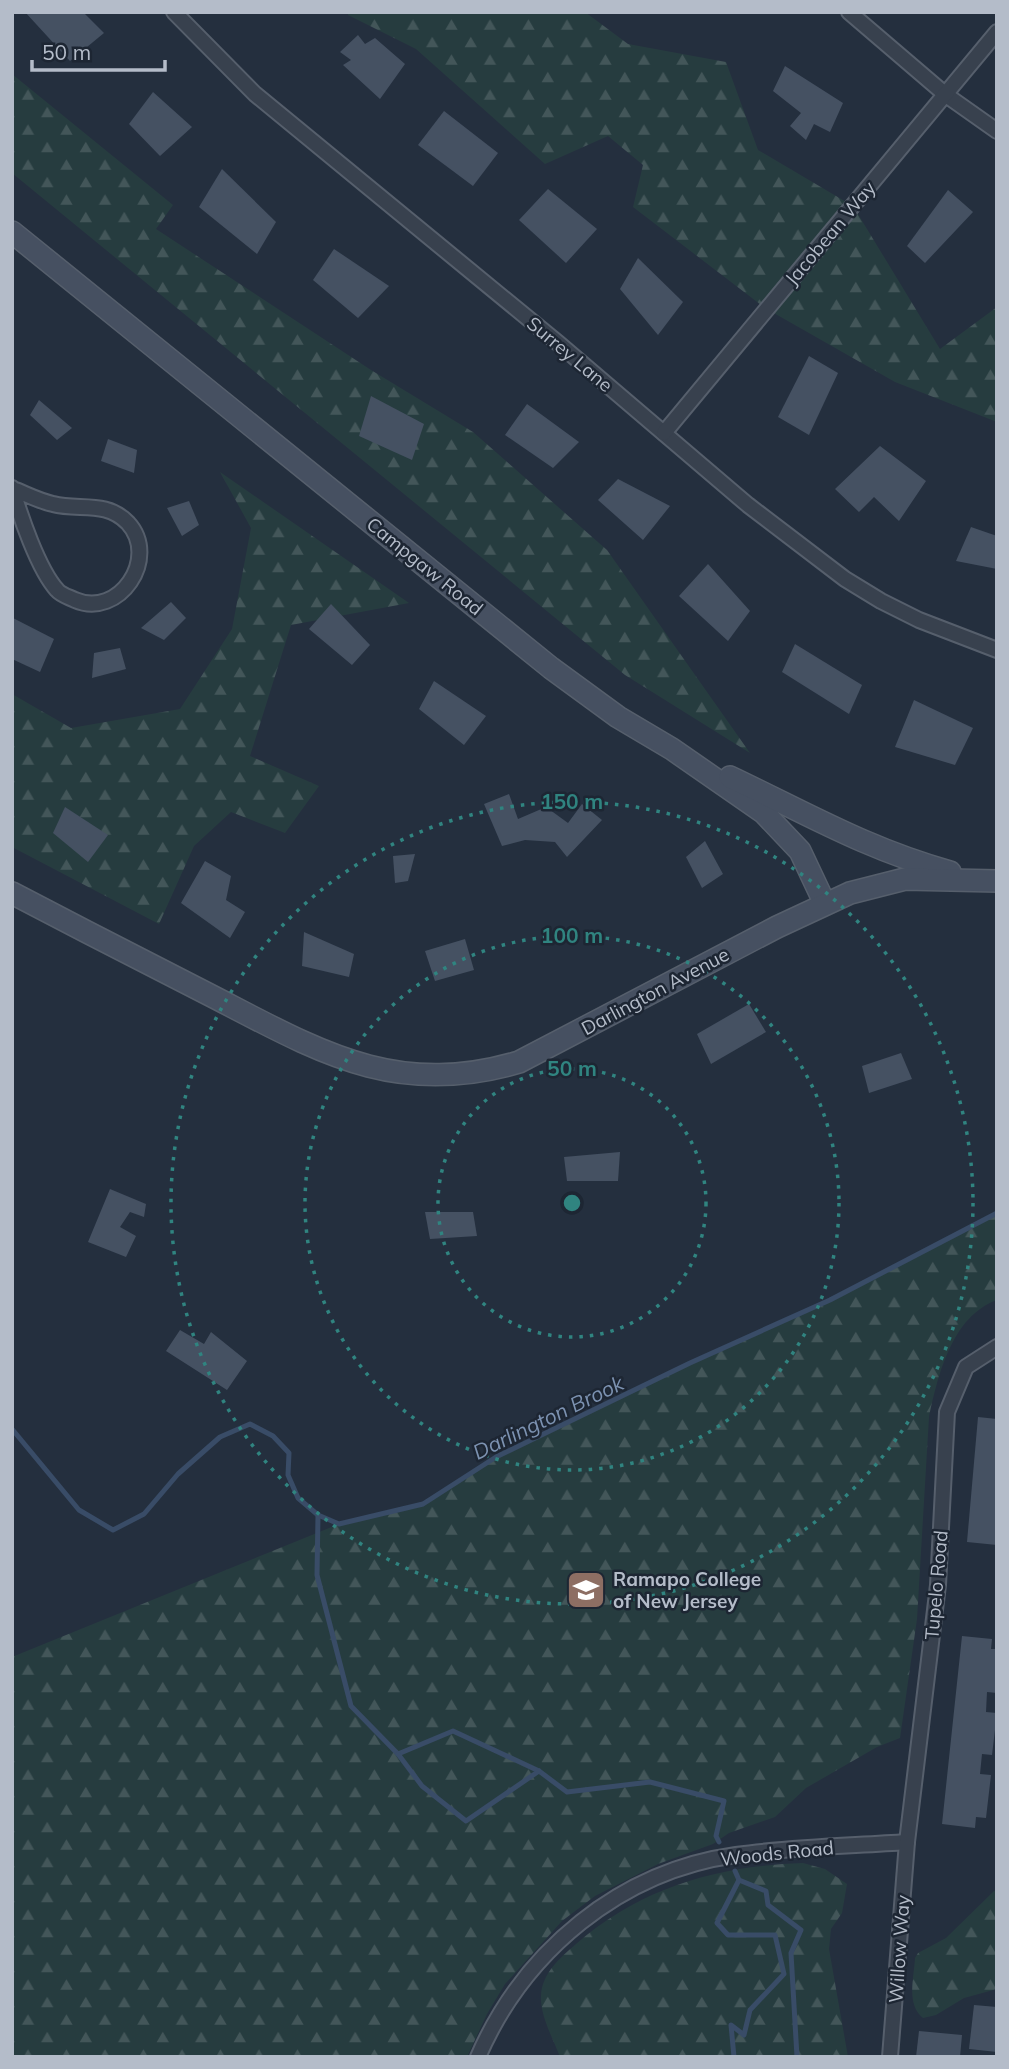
<svg xmlns="http://www.w3.org/2000/svg" width="1009" height="2069" font-family="Mulish,sans-serif">
  <defs>
    <pattern id="forest-firs" width="22" height="20" patternUnits="userSpaceOnUse" patternTransform="scale(1.75)"><rect width="22" height="20" fill="#263c3f"/><path d="M5 1l3.5 6h-7zM16 11l3.5 6h-7z" fill="#435659"/></pattern>
  </defs>
  <rect width="100%" height="100%" fill="#242f3e"/>
  <g fill="url(#forest-firs)">
    <polygon points="348,12 585,12 628,44 726,62 758,150 853,206 940,349 997,307 997,422 895,382 765,308 633,207 643,165 608,136 545,164 416,49 348,15"/>
    <polygon points="12,74 173,205 156,229 371,370 473,432 607,550 750,753 625,675 12,173"/>
    <polygon points="220,472 409,603 291,625 250,756 319,786 285,833 231,812 194,846 159,924 12,847 12,694 71,728 180,709 232,629 251,528"/>
    <path d="M 997,1213 L 997,1300 C 952,1316 938,1375 929,1417 L 917,1619 L 900,1738 L 877,1747 L 806,1788 L 775,1817 L 729,1833 L 713,1844 L 658,1864 L 595,1896 L 562,1921 L 505,1984 L 487,2014 L 467,2057 L 12,2057 L 12,1657 L 339,1524 L 424,1504 L 496,1457 L 690,1363 L 830,1300 Z"/>
    <path d="M 803,1863 L 825,1869 L 847,1884 L 842,1913 L 831,1929 L 829,1949 L 848,2057 L 560,2057 C 553,2038 540,2016 541,1996 C 542,1973 560,1958 576,1944 C 642,1887 717,1866 803,1863 Z"/>
    <path d="M 994,1891 L 997,1892 L 997,1989 L 964,1998 L 936,2015 L 923,2018 C 906,2004 914,1978 915,1958 L 918,1953 L 946,1938 Z"/>
  </g>
  <g fill="none" stroke-linecap="round" stroke-linejoin="round">
    <g stroke="#394c67" stroke-width="5">
      <polyline points="12,1429 79,1510 113,1530 144,1514 178,1474 220,1437 250,1424 273,1436 289,1453 288,1475 298,1498 318,1515 339,1524 423,1504 496,1457 690,1363 830,1300 997,1213"/>
      <polyline points="318,1515 317,1575 351,1706 398,1754 453,1731 539,1771 567,1792 650,1782 724,1801 716,1836 719,1842"/>
      <polyline points="398,1754 422,1786 466,1821 539,1771"/>
      <polyline points="735,1871 739,1880 766,1891 768,1905 801,1930 791,1953 797,2057"/>
      <polyline points="734,2057 731,2025 744,2035 750,2010 784,1974 775,1935 728,1935 717,1923 739,1880"/>
    </g>
  </g>
  <g fill="#455162">
    <polygon points="25,12 83,12 104,33 70,61"/>
    <polygon points="358,35 365,44 375,38 405,64 380,99 343,65 351,60 340,52"/>
    <polygon points="785,66 843,103 830,132 814,124 806,140 790,126 801,113 773,91"/>
    <polygon points="153,92 192,127 160,156 129,124"/>
    <polygon points="444,111 498,153 473,186 418,145"/>
    <polygon points="222,169 276,222 257,254 199,207"/>
    <polygon points="548,189 597,229 566,263 519,220"/>
    <polygon points="948,190 973,212 925,263 907,246"/>
    <polygon points="334,249 389,286 358,318 313,280"/>
    <polygon points="638,258 683,302 658,335 620,289"/>
    <polygon points="809,356 838,373 809,435 778,417"/>
    <polygon points="371,396 424,424 412,460 359,436"/>
    <polygon points="39,400 72,428 57,440 30,415"/>
    <polygon points="527,404 579,442 553,468 505,435"/>
    <polygon points="108,439 137,450 134,473 101,461"/>
    <polygon points="880,446 926,481 899,521 874,497 859,512 835,489"/>
    <polygon points="618,479 670,506 643,540 598,500"/>
    <polygon points="189,501 199,525 182,536 167,508"/>
    <polygon points="971,527 997,536 997,569 956,561"/>
    <polygon points="708,564 750,611 728,641 679,596"/>
    <polygon points="171,602 186,618 164,640 141,628"/>
    <polygon points="331,604 370,645 352,665 309,629"/>
    <polygon points="13,618 54,639 40,672 12,659"/>
    <polygon points="795,644 862,685 849,714 782,672"/>
    <polygon points="120,648 126,669 92,678 94,653"/>
    <polygon points="434,681 486,716 464,745 419,709"/>
    <polygon points="914,700 973,728 955,765 895,747"/>
    <polygon points="509,794 518,819 546,807 568,823 582,804 602,820 567,857 555,842 525,840 502,846 484,804"/>
    <polygon points="65,807 108,835 88,862 53,833"/>
    <polygon points="705,841 723,874 702,888 686,857"/>
    <polygon points="415,854 408,881 395,883 393,856"/>
    <polygon points="205,861 231,876 226,900 245,912 230,938 181,903"/>
    <polygon points="304,932 354,954 349,977 302,966"/>
    <polygon points="465,939 474,970 435,981 425,951"/>
    <polygon points="749,1004 766,1032 711,1064 697,1034"/>
    <polygon points="901,1053 912,1079 869,1093 862,1066"/>
    <polygon points="620,1152 618,1181 567,1181 564,1157"/>
    <polygon points="110,1189 146,1204 144,1217 130,1212 120,1227 136,1236 126,1257 88,1242"/>
    <polygon points="425,1212 473,1212 477,1236 430,1239"/>
    <polygon points="180,1330 204,1344 211,1332 247,1361 227,1390 166,1351"/>
    <polygon points="978,1417 997,1419 997,1545 967,1542"/>
    <polygon points="962,1636 992,1639 991,1649 997,1649 997,1693 987,1692 986,1712 997,1713 992,1755 982,1754 980,1774 991,1775 986,1818 976,1817 975,1828 942,1824"/>
    <polygon points="974,2005 997,2007 997,2052 969,2049"/>
    <polygon points="919,2031 962,2035 960,2057 916,2057"/>
  </g>
  <g fill="none" stroke-linecap="round" stroke-linejoin="round">
    <g stroke="#565f6c" stroke-width="18">
      <g id="street">
        <polyline points="174,12 255,94 558,343 748,505 845,579 881,601 919,620 997,650"/>
        <polyline points="849,12 946,95 997,131"/>
        <polyline points="664,433 997,32"/>
        <path d="M 12,488 C 20,515 38,569 57,590 C 61,595 69,597 75,600 C 119,619 160,558 128,523 C 106,500 79,511 53,504 C 39,501 26,494 13,489"/>
        <path d="M 478,2057 C 524,1951 620,1871 736,1855 C 793,1847 850,1846 907,1842"/>
        <polyline points="890,2057 907,1842 938,1585 947,1412 966,1367 997,1347"/>
      </g>
    </g>
    <g stroke="#565f6c" stroke-width="24">
      <g id="secondary">
        <polyline points="12,232 551,668 618,717 672,749 764,813 800,851 825,904"/>
        <path d="M 730,777 C 806,813 867,849 950,872"/>
        <path d="M 12,893 C 75,926 139,959 202,991 C 312,1047 391,1100 519,1062 L 777,927 L 850,893 L 905,879 L 997,881"/>
      </g>
    </g>
    <use href="#street" stroke="#38414e" stroke-width="14"/>
    <use href="#secondary" stroke="#465061" stroke-width="21"/>
  </g>
  <g fill="none" stroke="#308480" stroke-width="3.5" stroke-dasharray="3.5 7">
    <circle cx="572" cy="1203" r="134"/>
    <circle cx="572" cy="1203" r="267"/>
    <circle cx="572" cy="1203" r="401"/>
  </g>
  <defs>
    <g id="university-square" transform="scale(2.0125)"><rect x="-9" y="-9" width="18" height="18" rx="4" fill="#8d6e63" stroke="#1d2633"/><path d="M0-5L7-2L0 1L-7-2ZM-4 1L0 2.5L4 1V4Q0 6-4 4Z" fill="#fff"/></g>
  </defs>
  <g fill-rule="evenodd">
    <use href="#university-square" x="586" y="1590"/>
  </g>
  <g text-anchor="middle" dominant-baseline="central" stroke-width="5" stroke-linejoin="round" paint-order="stroke">
    <g font-size="19" fill="#b4bcc9" stroke="#1d2633">
      <text transform="translate(830 233) rotate(-50)">Jacobean Way</text>
      <text transform="translate(570 354) rotate(40)">Surrey Lane</text>
      <text transform="translate(425 566) rotate(39)">Campgaw Road</text>
      <text transform="translate(655 991) rotate(-28)">Darlington Avenue</text>
      <text transform="translate(936 1585) rotate(-85)">Tupelo Road</text>
      <text transform="translate(777 1853) rotate(-6)">Woods Road</text>
      <text transform="translate(899 1949) rotate(-86)">Willow Way</text>
    </g>
    <g font-size="19" font-weight="bold" fill="#b4bcc9" stroke="#1d2633" text-anchor="start">
      <text x="613" y="1579">Ramapo College<tspan x="613" dy="22">of New Jersey</tspan></text>
    </g>
    <g font-size="21" font-style="italic" fill="#7c92b1" stroke="#1d2633">
      <text transform="translate(548 1417) rotate(-26)">Darlington Brook</text>
    </g>
  </g>
  <circle cx="572" cy="1203" r="10" fill="#308480" stroke="#1d2633" stroke-width="3.5"/>
  <g font-size="21" text-anchor="middle" font-weight="bold" fill="#308480" stroke="#1d2633" stroke-width="5" stroke-linejoin="round" paint-order="stroke">
    <text x="572" y="809">150 m</text>
    <text x="572" y="943">100 m</text>
    <text x="572" y="1076">50 m</text>
  </g>
  <rect width="1009" height="2069" fill="none" stroke="#b4bcc9" stroke-width="28"/>
  <path d="M32 60v10h133v-10" fill="none" stroke="#b4bcc9" stroke-width="3.5"/>
  <text x="42" y="60" font-size="21" fill="#b4bcc9" stroke="#1d2633" stroke-width="5" paint-order="stroke">50 m</text>
</svg>
